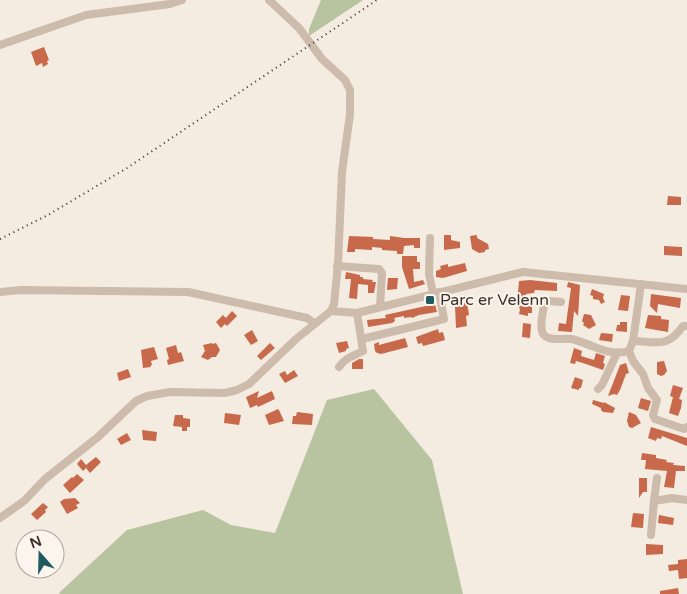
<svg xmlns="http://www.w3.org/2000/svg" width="687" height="594" font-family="'Varela Round',sans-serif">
  <rect width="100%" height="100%" fill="#f4ebe1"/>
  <g fill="#b8c4a0">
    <polygon points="321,0 363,0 309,36 309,29"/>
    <polygon points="374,389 432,460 463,594 59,594 61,591 127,530 203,510 231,525 275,533 327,400"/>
  </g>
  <g fill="#c8694b">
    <polygon points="44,47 49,60 47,61 48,64 43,67 42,63 36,66 31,52"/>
    <polygon points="668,196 681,197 681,205 667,205"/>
    <polygon points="444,235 451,235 451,240 460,242 460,248 444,250"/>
    <polygon points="477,235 477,238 488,244 489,249 485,250 485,252 479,253 472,249 470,236"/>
    <polygon points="349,236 373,237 373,239 390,240 390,236 404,238 420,238 420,248 414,248 414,245 404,246 403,254 397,254 397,251 382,250 382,248 372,247 372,250 355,249 355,252 347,252"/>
    <polygon points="664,246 682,247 682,256 664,255"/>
    <polygon points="402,256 417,256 417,262 420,262 420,269 413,269 414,282 423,280 425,284 409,289 402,267"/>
    <polygon points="465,263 467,271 443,278 436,277 436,271 441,269 440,266 448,264 448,267"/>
    <polygon points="346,272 360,275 360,277 363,277 363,279 373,280 372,282 376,282 374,293 368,293 368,285 358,284 357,299 349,298 351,279 345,279"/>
    <polygon points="388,278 398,278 397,289 387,290"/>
    <polygon points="530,280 557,283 557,291 535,290 534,293 526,294 526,300 530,300 529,306 532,306 532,313 528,313 528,316 523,315 519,314 520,309 517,304 519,281"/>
    <polygon points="568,282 580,285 578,316 574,311 572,332 558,331 559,323 566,324 571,288 567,287"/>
    <polygon points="592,289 604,294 603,298 605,302 601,304 599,300 593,299 593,296 590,295"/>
    <polygon points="651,294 681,298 680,308 658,304 657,313 650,306"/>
    <polygon points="466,295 469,315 466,316 467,326 456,328 455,306 452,307 450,299"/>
    <polygon points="621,295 630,296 628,311 618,310"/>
    <polygon points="435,304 437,312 419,315 412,318 411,317 404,318 404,316 394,318 394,316 395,321 392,323 368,327 367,320 386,318 385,315 394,313"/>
    <polygon points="232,311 237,316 227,326 225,324 221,328 216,322 223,315 226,318"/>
    <polygon points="584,314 591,315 596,325 589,329 583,325 584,323 582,321"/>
    <polygon points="648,315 661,316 661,319 669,320 668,332 645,328"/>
    <polygon points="620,322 627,322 627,332 616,331 617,325 620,325"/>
    <polygon points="523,323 531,324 530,338 522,337"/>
    <polygon points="438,329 439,333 443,332 445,340 427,345 423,346 422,343 418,344 416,337"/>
    <polygon points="252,330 258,341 251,345 244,335"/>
    <polygon points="601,333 613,334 612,342 599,340"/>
    <polygon points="405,338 408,347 381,354 377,353 375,351 374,344 379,342 379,345"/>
    <polygon points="347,341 349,348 346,349 346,351 339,353 336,343"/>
    <polygon points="212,343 212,344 216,343 220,350 216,357 212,357 208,360 201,357 205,351 203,345"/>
    <polygon points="270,343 275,348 261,360 257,356"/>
    <polygon points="176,345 178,353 181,352 184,361 168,365 167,360 169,359 166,348"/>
    <polygon points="154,347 158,359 151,361 152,365 150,366 151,367 143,368 141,350"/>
    <polygon points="574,348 582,351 581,356 594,360 596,353 605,356 603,363 605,364 603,370 583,363 576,361 575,364 570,363"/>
    <polygon points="359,359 363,359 363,369 352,369 352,363"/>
    <polygon points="664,361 667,371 664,375 661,376 657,374 657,362"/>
    <polygon points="626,363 629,373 626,374 620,390 617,395 614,394 608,396 620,365"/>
    <polygon points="128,369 131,377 119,381 117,373"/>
    <polygon points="294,370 298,376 285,383 279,374 285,371 287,375"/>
    <polygon points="575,377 583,380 581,388 579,388 579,390 571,388"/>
    <polygon points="673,385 683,388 679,399 682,400 681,408 678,416 669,413 673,397 670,396"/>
    <polygon points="259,391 257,398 272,391 275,399 258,407 257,405 250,408 246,397"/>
    <polygon points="641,398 651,401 648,411 638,408"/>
    <polygon points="593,400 604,403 604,402 615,408 613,413 603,412 601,410 601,408 592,404"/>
    <polygon points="278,409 279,410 284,421 269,425 265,415"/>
    <polygon points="297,412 313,414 312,425 292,424 293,416 296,416"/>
    <polygon points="629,412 636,415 641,423 632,428 629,427 627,421"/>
    <polygon points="225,413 241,415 239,425 224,423"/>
    <polygon points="175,415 183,415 183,418 190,419 190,427 187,427 187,431 182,431 182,427 173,426"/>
    <polygon points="651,427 687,438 687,446 662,436 661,439 657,438 656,441 648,438"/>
    <polygon points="142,430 157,432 156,441 143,440"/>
    <polygon points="127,433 131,440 121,445 117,439"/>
    <polygon points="642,453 656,455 656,458 667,460 666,462 674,463 673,465 685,466 685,471 676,471 674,488 664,487 667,471 645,469 646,460 641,460"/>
    <polygon points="96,457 101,462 90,473 86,468 83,471 77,464 81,459 86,465"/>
    <polygon points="77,474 84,480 70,493 63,485 72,477 73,478"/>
    <polygon points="639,478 647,478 647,492 643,492 639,498"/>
    <polygon points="75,498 80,503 76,505 78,508 67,514 60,502 64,499"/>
    <polygon points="43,503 48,507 45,510 46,512 37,520 31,514"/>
    <polygon points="633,513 644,514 643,528 631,527"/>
    <polygon points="659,515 674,518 673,525 658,523"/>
    <polygon points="646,544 663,545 663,554 646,555"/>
    <polygon points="687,559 687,578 679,579 678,570 669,571 668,565 678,564 678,560"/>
    <polygon points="678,588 679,594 660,594 660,591"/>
  </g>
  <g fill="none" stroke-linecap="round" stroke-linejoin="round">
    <g stroke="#cdbbac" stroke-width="8">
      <polyline points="0,45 86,15 170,4 182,0"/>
      <polyline points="430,238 429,274 433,293"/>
      <polyline points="337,266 379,269 382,273 380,307"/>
      <polyline points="641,284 633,341 629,351 633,361 643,374 648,388 657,400 653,415 655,419 684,429 687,427"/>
      <polyline points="0,292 21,290 188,292 307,318 314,323"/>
      <path d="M 561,302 L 549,301 L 544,305 C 543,313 538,331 545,336 C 551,341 565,338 572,339 C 592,344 608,357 629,351"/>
      <polyline points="331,311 357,313 523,272 687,289"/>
      <polyline points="362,339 444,319 439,292"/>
      <path d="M 633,341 C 657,342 668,348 683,326 L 687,326"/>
      <path d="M 339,367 C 345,358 353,356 363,351 L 357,313"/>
      <polyline points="598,389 602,385 617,353"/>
      <polyline points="657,478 654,501 672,498 687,500"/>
      <polyline points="0,518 24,501 45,479 98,437 136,401 147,396 170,392 225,393 237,390 249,384 296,339 331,311 334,304 338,264 342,172 350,114 350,90 345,80 322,59 299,28 269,0"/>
      <polyline points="651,535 654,501"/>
    </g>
    <polyline stroke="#3b302b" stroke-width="2" stroke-dasharray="1 4" stroke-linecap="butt" points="0,239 48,215 127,168 377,0"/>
  </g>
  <rect fill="#1f5a5e" stroke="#fbf5ee" stroke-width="2" x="425" y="295" width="10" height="10" rx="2.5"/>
  <g text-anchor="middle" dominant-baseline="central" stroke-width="4" stroke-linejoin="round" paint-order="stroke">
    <g font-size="16" fill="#3b302b" stroke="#fbf5ee" text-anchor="start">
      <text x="440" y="300">Parc er Velenn</text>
    </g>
  </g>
  <g transform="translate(40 554) rotate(340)"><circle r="24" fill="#fbf5ee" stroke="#aea6a0"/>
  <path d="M0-4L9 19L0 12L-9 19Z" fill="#1f5a5e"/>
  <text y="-8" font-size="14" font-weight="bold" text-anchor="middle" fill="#3b302b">N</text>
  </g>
</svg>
